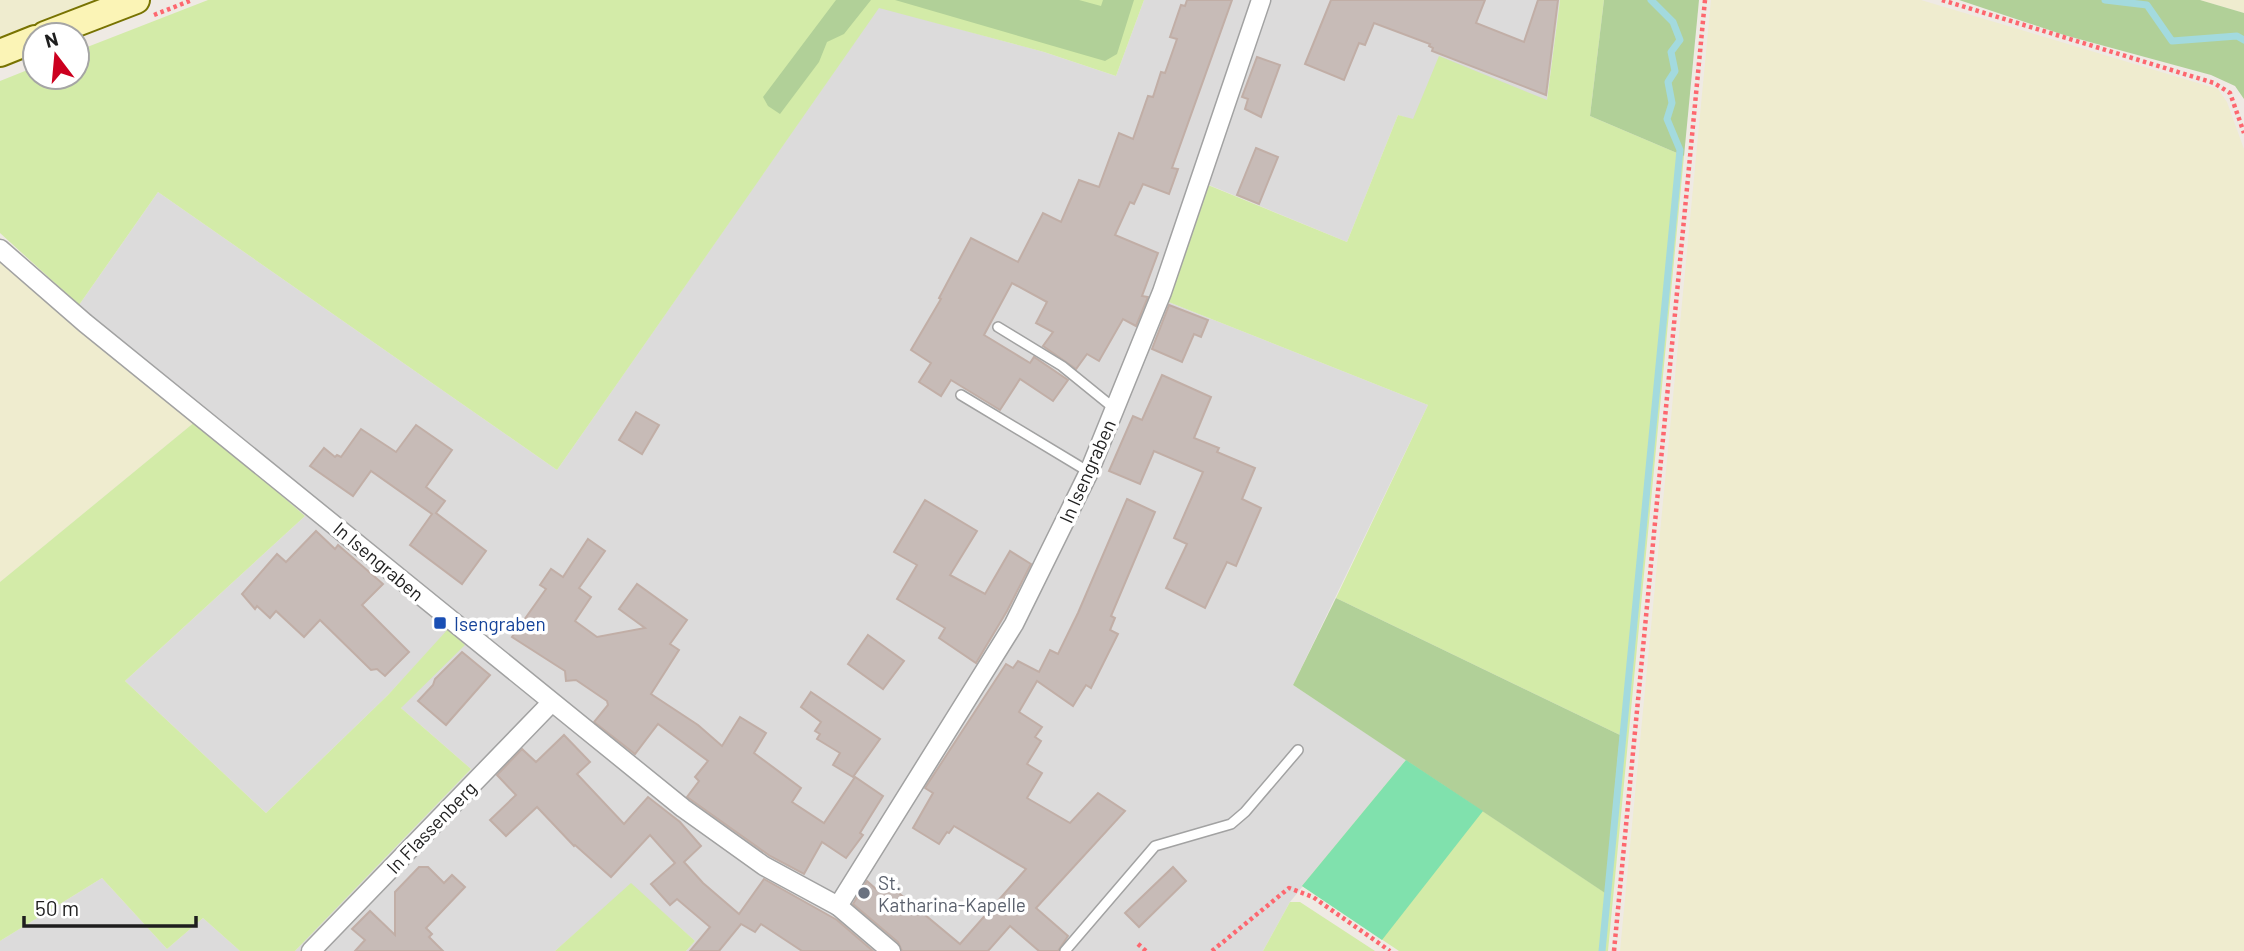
<svg xmlns="http://www.w3.org/2000/svg" width="2244" height="951" font-family="Barlow,sans-serif">
  <rect width="100%" height="100%" fill="#efeae4"/>
  <g fill="#dcdbdb">
    <polygon points="1144,0 1560,0 1547,100 1413,120 1398,115 1347,242 1209,185 1166,301 1428,405 1293,685 1406,760 1290,902 1263,951 686,951 695,941 631,884 555,951 295,951 471,769 401,708 448,630 388,695 266,813 125,681 305,516 78,322 79,305 158,192 557,470 879,7 1044,52 1116,76"/>
    <polygon points="102,878 167,949 203,918 240,951 0,951 0,941"/>
  </g>
  <g fill="#efeccf">
    <polygon points="0,0 102,0 0,39"/>
    <polygon points="1711,0 1921,0 2218,89 2227,102 2244,149 2244,951 1620,951"/>
    <polygon points="2200,0 2244,0 2244,13"/>
    <polygon points="0,256 196,421 0,582"/>
  </g>
  <g fill="#d3eba8">
    <polygon points="208,0 1144,0 1116,76 1044,52 879,8 557,470 158,192 79,305 0,233 0,81 35,67 35,77 77,77 77,51"/>
    <polygon points="1560,0 1604,0 1590,116 1684,156 1608,951 1399,951 1302,886 1406,760 1604,892 1620,735 1336,598 1428,405 1166,301 1208,185 1347,242 1398,115 1413,119 1439,56 1547,100"/>
    <polygon points="196,421 305,516 125,681 266,813 388,695 448,629 465,645 401,708 471,769 295,951 240,951 203,918 167,949 102,878 0,941 0,582"/>
    <polygon points="631,883 695,941 686,951 555,951"/>
    <polygon points="1290,902 1300,902 1375,951 1263,951"/>
  </g>
  <g fill="#b1d098">
    <polygon points="836,0 871,0 844,34 827,42 819,62 780,114 768,106 763,97"/>
    <polygon points="895,0 1079,0 1101,6 1103,0 1134,0 1117,54 1105,61"/>
    <polygon points="1604,0 1699,0 1684,156 1590,116"/>
    <polygon points="1959,0 2200,0 2244,13 2244,99 2235,86 2211,75 2064,35"/>
    <polygon points="1336,598 1620,735 1605,893 1293,685"/>
  </g>
  <polygon fill="#80e1ad" points="1406,760 1483,811 1382,940 1302,886"/>
  <g fill="none" stroke-linecap="round" stroke-linejoin="round">
    <g stroke="#a3dade" stroke-width="7">
      <polyline points="2105,0 2147,5 2172,41 2237,36 2244,40"/>
      <polyline points="1602,951 1680,150 1667,119 1672,103 1668,82 1675,71 1671,52 1680,40 1673,22 1651,0"/>
    </g>
  </g>
  <g fill="#c7bbb7" stroke="#c1aea6" stroke-width="2">
    <polygon points="1187,0 1232,0 1172,168 1178,169 1169,194 1143,184 1134,204 1130,202 1115,235 1158,253 1142,296 1148,297 1136,326 1123,319 1099,361 1087,354 1076,369 1043,346 1053,332 1036,323 1047,302 1012,283 984,335 1030,363 1034,357 1068,380 1053,401 1020,379 1000,410 951,380 941,396 919,382 931,363 911,350 941,299 939,298 971,238 1018,262 1043,213 1061,222 1079,180 1099,187 1119,133 1133,139 1148,96 1153,97 1161,72 1165,73 1177,39 1170,37 1181,5 1185,6"/>
    <polygon points="1331,0 1485,0 1476,23 1524,42 1538,0 1558,0 1546,95 1432,51 1433,48 1429,46 1430,44 1374,23 1365,45 1359,43 1344,80 1305,64"/>
    <polygon points="1257,57 1280,65 1261,117 1245,109 1248,99 1242,97"/>
    <polygon points="1256,148 1278,157 1259,204 1237,195"/>
    <polygon points="1169,305 1208,320 1201,337 1194,334 1182,362 1152,349"/>
    <polygon points="1162,375 1211,397 1194,438 1219,448 1217,452 1255,468 1242,499 1261,508 1236,566 1227,562 1205,608 1166,588 1187,544 1174,538 1203,472 1154,451 1140,484 1109,471 1133,416 1142,420"/>
    <polygon points="636,412 659,425 642,454 619,440"/>
    <polygon points="416,425 452,450 426,487 445,501 436,513 486,551 462,584 410,545 432,514 371,471 353,496 310,466 324,448 335,457 337,455 341,457 361,429 396,452"/>
    <polygon points="1127,499 1155,512 1111,616 1115,618 1110,630 1118,634 1091,688 1086,685 1073,706 1037,681 1019,712 1042,727 1035,737 1041,741 1027,764 1042,773 1027,798 1070,823 1098,793 1125,811 1036,908 1068,936 1058,951 1039,951 1010,926 988,951 902,951 898,942 853,904 867,881 876,889 883,880 960,944 1026,869 954,826 949,833 947,832 939,844 913,828 933,793 925,788 1006,664 1013,668 1018,661 1039,672 1050,650 1058,654 1078,613"/>
    <polygon points="925,500 977,531 950,575 985,594 1010,551 1031,564 1007,611 976,663 939,638 945,628 897,599 917,565 894,552"/>
    <polygon points="316,531 335,549 338,545 383,584 362,605 409,652 385,676 377,669 371,670 320,620 304,637 276,611 270,618 257,606 255,609 242,594 277,554 286,562"/>
    <polygon points="588,539 605,551 579,588 591,597 575,621 597,637 645,628 619,609 637,584 687,620 670,644 679,650 651,694 698,725 722,746 740,717 766,733 754,753 801,788 792,802 824,823 855,777 883,796 860,833 863,835 846,858 822,842 804,874 770,856 687,797 699,781 695,777 708,761 658,724 635,754 594,722 608,705 607,701 576,680 566,681 565,671 512,637 546,589 540,585 551,569 563,577"/>
    <polygon points="868,635 904,661 883,689 848,664"/>
    <polygon points="462,652 490,675 446,725 418,701 433,685 435,679"/>
    <polygon points="811,692 880,739 853,777 833,765 840,753 817,739 820,734 815,731 821,722 801,707"/>
    <polygon points="564,735 590,762 577,774 624,824 648,797 680,822 701,846 684,862 703,883 739,914 764,879 837,920 873,951 802,951 761,924 755,932 741,924 719,951 690,951 710,927 677,899 670,905 651,884 675,863 650,835 611,877 575,845 574,846 537,807 506,836 490,820 516,795 497,775 522,749 536,762"/>
    <polygon points="419,867 428,867 444,883 452,875 465,887 426,928 432,934 429,937 443,951 355,951 365,940 352,929 370,911 395,935 395,892"/>
    <polygon points="1173,867 1186,881 1139,927 1125,913"/>
  </g>
  <g fill="none" stroke-linecap="round" stroke-linejoin="round">
    <g stroke="#a2a2a2" stroke-width="12">
      <g id="lane">
        <polyline points="998,327 1062,366 1115,409"/>
        <polyline points="961,395 1089,472"/>
        <polyline points="1065,951 1155,846 1231,824 1245,812 1298,750"/>
      </g>
    </g>
    <g stroke="#a2a2a2" stroke-width="21">
      <g id="street">
        <polyline points="0,249 85,323 683,808 764,866 838,906 891,951"/>
        <polyline points="838,906 1014,624 1089,472 1162,292 1261,0"/>
        <polyline points="311,951 551,703"/>
      </g>
    </g>
    <g stroke="#787302" stroke-width="30">
      <g id="secondary">
        <polyline points="45,35 136,0"/>
        <polyline points="0,53 35,39"/>
      </g>
    </g>
    <g stroke="#fd676f" stroke-width="4.5" stroke-dasharray="3.5 3.5" stroke-linecap="butt">
      <polyline points="1942,0 2214,83 2230,93 2244,133"/>
      <polyline points="154,15 192,0"/>
      <polyline points="1138,944 1146,951"/>
      <polyline points="1212,951 1289,888 1313,897 1390,951"/>
      <polyline points="1614,951 1705,0"/>
    </g>
    <use href="#lane" stroke="#fff" stroke-width="9"/>
    <use href="#street" stroke="#fff" stroke-width="18"/>
    <use href="#secondary" stroke="#fbf4b6" stroke-width="26"/>
  </g>
  <rect fill="#1a4fb4" stroke="#fff" stroke-width="2.5" x="433" y="616" width="14" height="14" rx="3.5"/>
  <circle fill="#6b7280" stroke="#fff" stroke-width="2.5" cx="864" cy="893" r="7"/>
  <g text-anchor="middle" dominant-baseline="central" stroke-width="7" stroke-linejoin="round" paint-order="stroke">
    <g font-size="19" fill="#1e1e1e" stroke="#fff">
      <text transform="translate(1087 471) rotate(-66)">In Isengraben</text>
      <text transform="translate(379 561) rotate(40)">In Isengraben</text>
      <text transform="translate(431 827) rotate(-46)">In Flassenberg</text>
    </g>
    <g font-size="19" fill="#164399" stroke="#fff" text-anchor="start">
      <text x="454" y="623">Isengraben</text>
    </g>
    <g font-size="19" fill="#5b616d" stroke="#fff" text-anchor="start">
      <text x="878" y="882">St.<tspan x="878" dy="22">Katharina-Kapelle</tspan></text>
    </g>
  </g>
  <g transform="translate(56 56) rotate(344)"><circle r="33" fill="#ffffff" stroke="#a5a5a5" stroke-width="2"/>
  <path d="M0-5L12 26L0 18L-12 26Z" fill="#cc001f"/>
  <text y="-10" font-size="19" font-weight="bold" text-anchor="middle" fill="#1e1e1e">N</text>
  </g>
  <path d="M24 916v10h172v-10" fill="none" stroke="#1e1e1e" stroke-width="3.5"/>
  <text x="35" y="916" font-size="21" fill="#1e1e1e" stroke="#ffffff" stroke-width="5" paint-order="stroke">50 m</text>
</svg>
